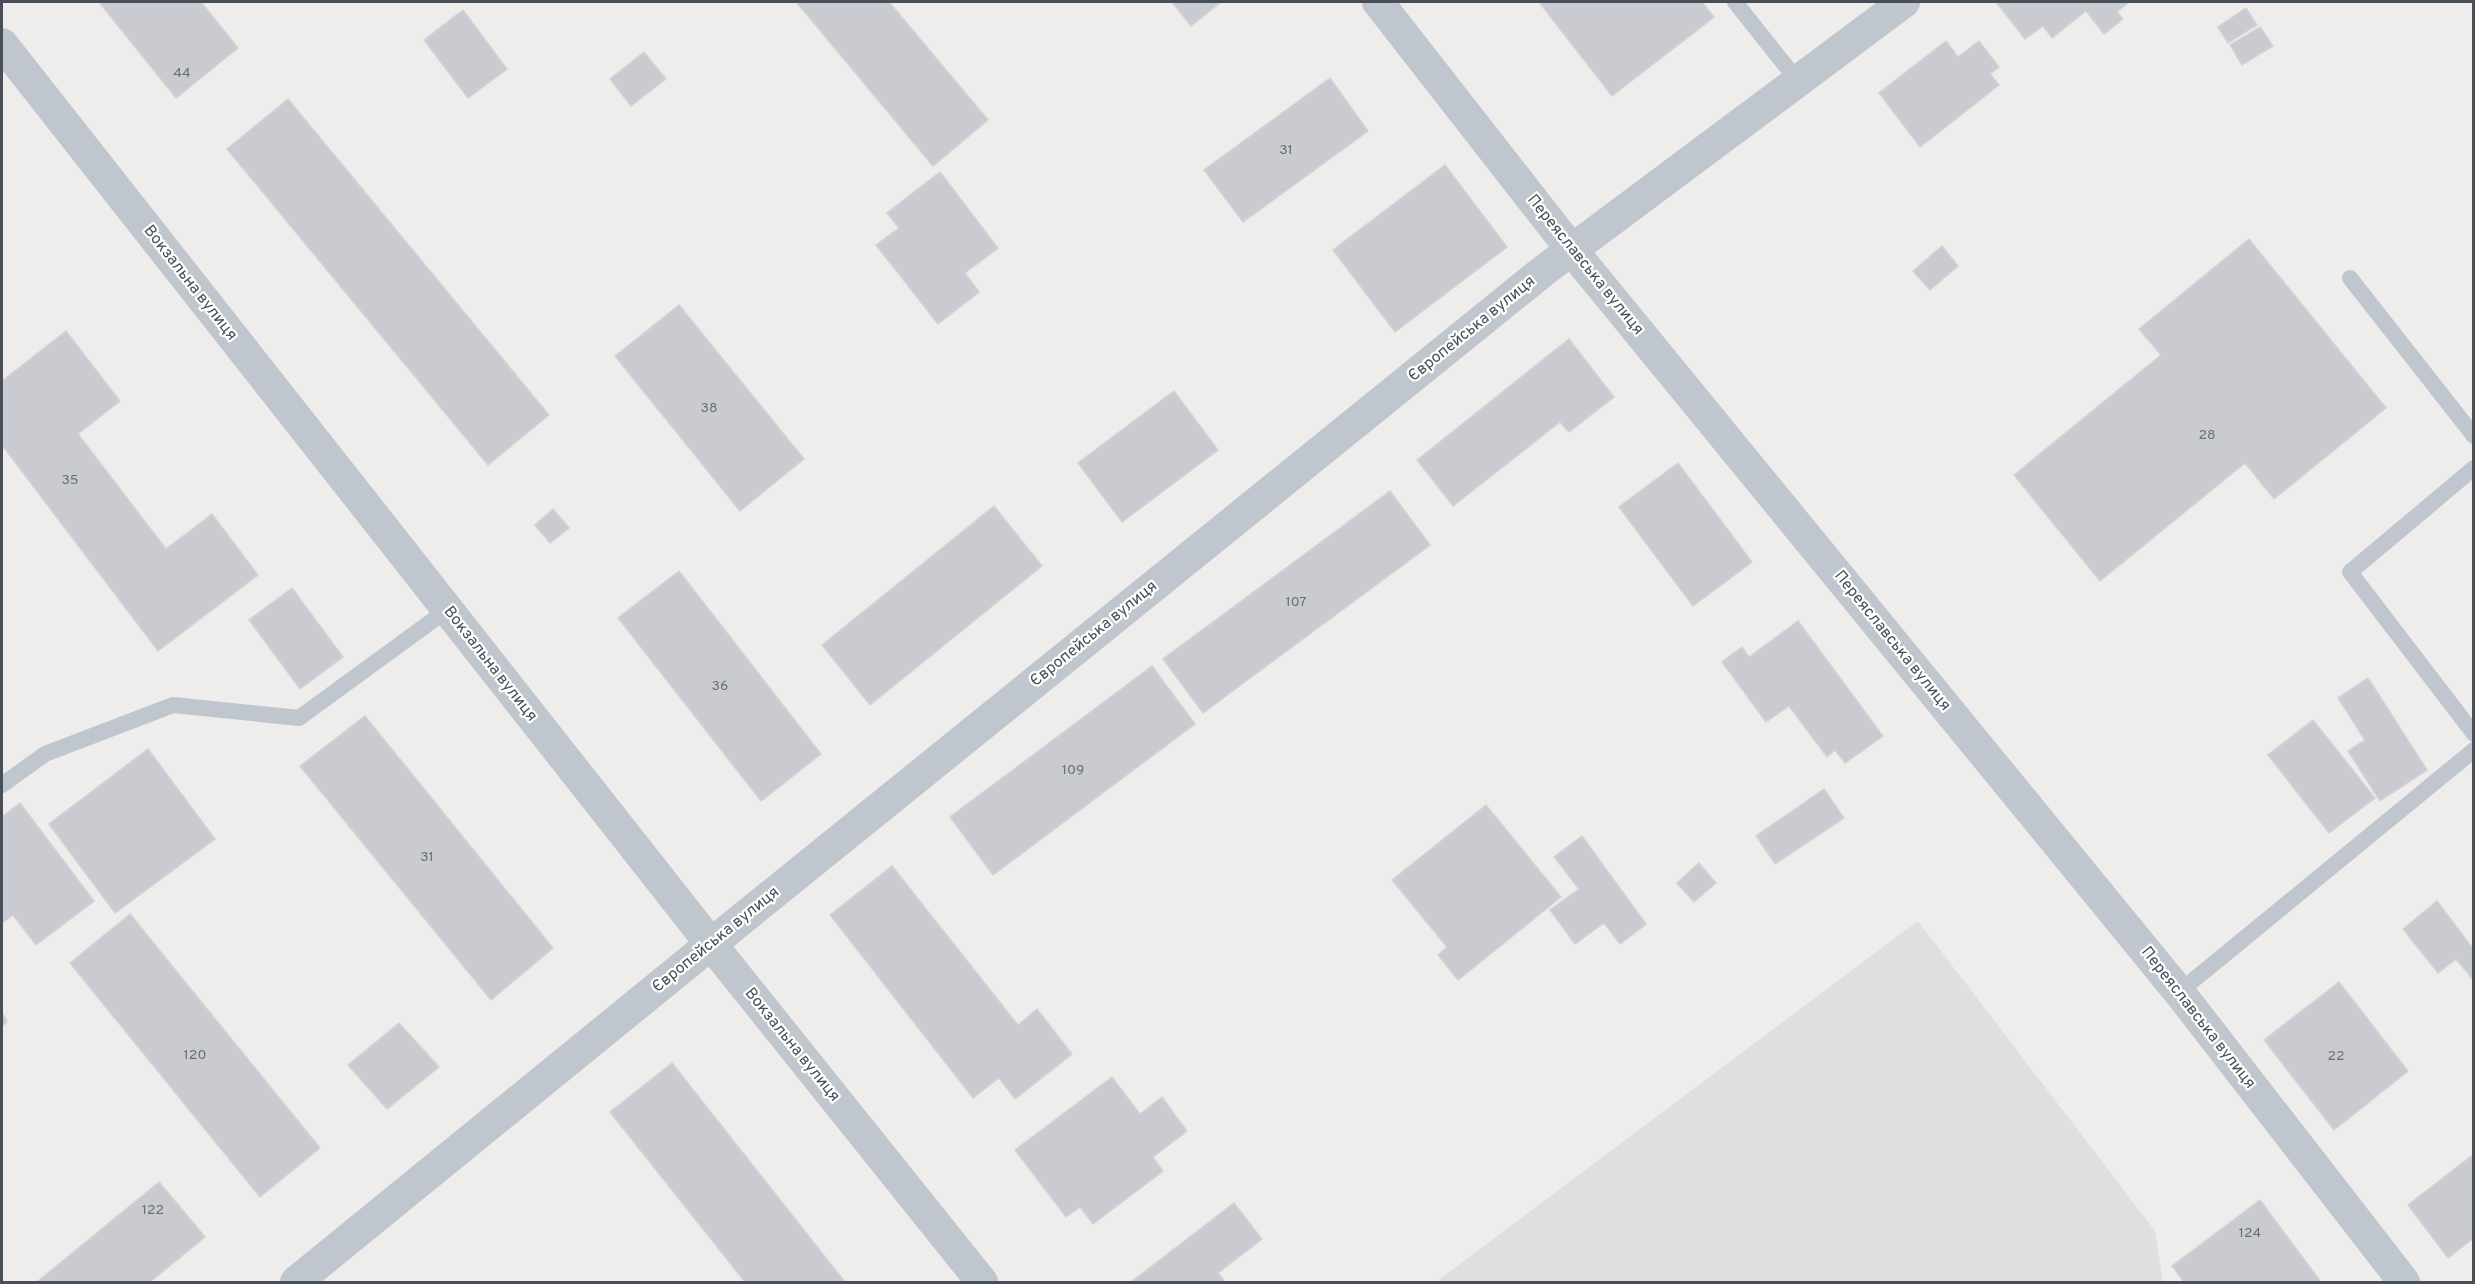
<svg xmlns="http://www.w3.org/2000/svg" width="2475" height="1284" font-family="Overpass,sans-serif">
  <rect width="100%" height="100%" fill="#efecec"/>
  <polygon fill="#e0dede" points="1918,921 2155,1231 2163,1282 1436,1282"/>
  <g fill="#cacbd1" stroke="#d1d3d7" stroke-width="1.5">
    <polygon points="99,2 201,2 238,48 176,98"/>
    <polygon points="799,2 889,2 988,120 933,166 797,3"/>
    <polygon points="1172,2 1221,2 1191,26"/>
    <polygon points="1539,2 1702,2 1714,17 1612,96"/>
    <polygon points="1996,2 2127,2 2128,3 2117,12 2123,19 2104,34 2086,11 2052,38 2043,26 2025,39"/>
    <polygon points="2246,8 2257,25 2228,43 2218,27"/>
    <polygon points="463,10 507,69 468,98 424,40"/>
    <polygon points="2260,27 2273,46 2242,65 2230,45"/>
    <polygon points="1946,41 1958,57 1979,41 1999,67 1990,74 1999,85 1920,147 1879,93"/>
    <polygon points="644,52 666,79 631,106 610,79"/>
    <polygon points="1330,78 1368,131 1243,222 1204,170"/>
    <polygon points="288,99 549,415 488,465 227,149"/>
    <polygon points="1445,165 1507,247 1395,332 1333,250"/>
    <polygon points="940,172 998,248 965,273 979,292 938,324 876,245 899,228 887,213"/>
    <polygon points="2249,239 2386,408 2274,499 2245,463 2100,581 2014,475 2161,355 2139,329"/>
    <polygon points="1942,246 1958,266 1930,290 1913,271"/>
    <polygon points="679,305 804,459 740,511 615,356"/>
    <polygon points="66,331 120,401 78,434 166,549 212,514 258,575 158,651 2,445 2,381"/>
    <polygon points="1569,339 1614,397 1569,432 1560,422 1453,506 1417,460"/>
    <polygon points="1174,391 1218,450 1122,522 1078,463"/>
    <polygon points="1678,463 1752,562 1693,606 1619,507"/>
    <polygon points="1390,491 1430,545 1203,713 1163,659"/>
    <polygon points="994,506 1042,566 870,705 822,645"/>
    <polygon points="553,509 569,528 550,543 535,525"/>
    <polygon points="679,571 821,754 761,801 618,618"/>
    <polygon points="292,588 343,657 300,689 249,620"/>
    <polygon points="1798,621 1883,736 1845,763 1835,750 1827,757 1789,706 1766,722 1722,662 1742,647 1749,657"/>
    <polygon points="1152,666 1195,724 993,875 950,817"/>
    <polygon points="2368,678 2427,770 2380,801 2348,751 2365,740 2338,698"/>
    <polygon points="365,716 553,948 491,1000 300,766"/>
    <polygon points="2313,720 2375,798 2329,833 2268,755"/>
    <polygon points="148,749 215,839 115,913 49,824"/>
    <polygon points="1824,789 1844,818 1775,864 1756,836"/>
    <polygon points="20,803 94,901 36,945 13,915 2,923 2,817"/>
    <polygon points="1486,805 1561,897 1458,980 1438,955 1447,947 1392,880"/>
    <polygon points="1582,836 1646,924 1620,944 1604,923 1575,944 1550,910 1579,889 1554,857"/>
    <polygon points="1699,863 1716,883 1694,902 1677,883"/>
    <polygon points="892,866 1018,1025 1037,1009 1072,1054 1015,1099 999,1078 973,1098 830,915"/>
    <polygon points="2437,901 2471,946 2474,944 2474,981 2456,959 2438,973 2403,929"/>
    <polygon points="130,914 320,1148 260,1197 70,963"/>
    <polygon points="2339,982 2408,1071 2334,1130 2264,1040"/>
    <polygon points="2,1012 7,1022 2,1026"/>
    <polygon points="399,1023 439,1067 387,1109 348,1065"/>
    <polygon points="672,1063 845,1282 745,1282 610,1112"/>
    <polygon points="1112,1077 1140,1114 1162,1097 1187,1131 1153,1157 1163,1171 1093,1224 1080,1207 1066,1217 1015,1150"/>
    <polygon points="2474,1154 2474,1238 2448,1258 2408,1205"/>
    <polygon points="159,1182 205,1237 150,1282 37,1282"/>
    <polygon points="2260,1200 2321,1282 2184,1282 2172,1266"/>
    <polygon points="1234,1203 1262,1239 1218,1273 1225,1282 1131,1282"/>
  </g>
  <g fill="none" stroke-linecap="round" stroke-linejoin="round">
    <g stroke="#bfc6cd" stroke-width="16">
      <polyline points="1735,2 1797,80"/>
      <polyline points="2350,278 2474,436"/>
      <polyline points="2474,468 2350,572 2474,734"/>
      <polyline points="2,785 45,754 173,705 299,718 447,610"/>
      <polyline points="2179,992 2474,750"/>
    </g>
    <g stroke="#bfc6cd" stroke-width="32">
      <polyline points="1378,2 1571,249 2179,992 2404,1282"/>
      <polyline points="2,44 711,944 982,1282"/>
      <polyline points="296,1282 711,944 1542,272 1904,2"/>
    </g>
  </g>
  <g text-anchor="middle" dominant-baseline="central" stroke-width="4.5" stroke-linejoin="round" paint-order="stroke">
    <g font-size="14" fill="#686e76">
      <text x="182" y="73">44</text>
      <text x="1286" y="150">31</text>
      <text x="709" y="408">38</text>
      <text x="2207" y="435">28</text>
      <text x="70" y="480">35</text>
      <text x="1296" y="602">107</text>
      <text x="720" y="686">36</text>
      <text x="1073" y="770">109</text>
      <text x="427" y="857">31</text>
      <text x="195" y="1055">120</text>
      <text x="2336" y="1056">22</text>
      <text x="153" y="1210">122</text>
      <text x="2250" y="1233">124</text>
    </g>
    <g font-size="16" fill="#474f58" stroke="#fff">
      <text transform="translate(1585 265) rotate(51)">Переяславська вулиця</text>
      <text transform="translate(190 283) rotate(52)">Вокзальна вулиця</text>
      <text transform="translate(1472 329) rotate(-39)">Європейська вулиця</text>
      <text transform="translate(1094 634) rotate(-39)">Європейська вулиця</text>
      <text transform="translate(1892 641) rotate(51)">Переяславська вулиця</text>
      <text transform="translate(490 664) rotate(52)">Вокзальна вулиця</text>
      <text transform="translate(716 940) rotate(-39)">Європейська вулиця</text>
      <text transform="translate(2198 1018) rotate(52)">Переяславська вулиця</text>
      <text transform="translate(792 1045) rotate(51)">Вокзальна вулиця</text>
    </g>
  </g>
  <rect width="2475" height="1284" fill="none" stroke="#474f58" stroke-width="6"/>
</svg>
